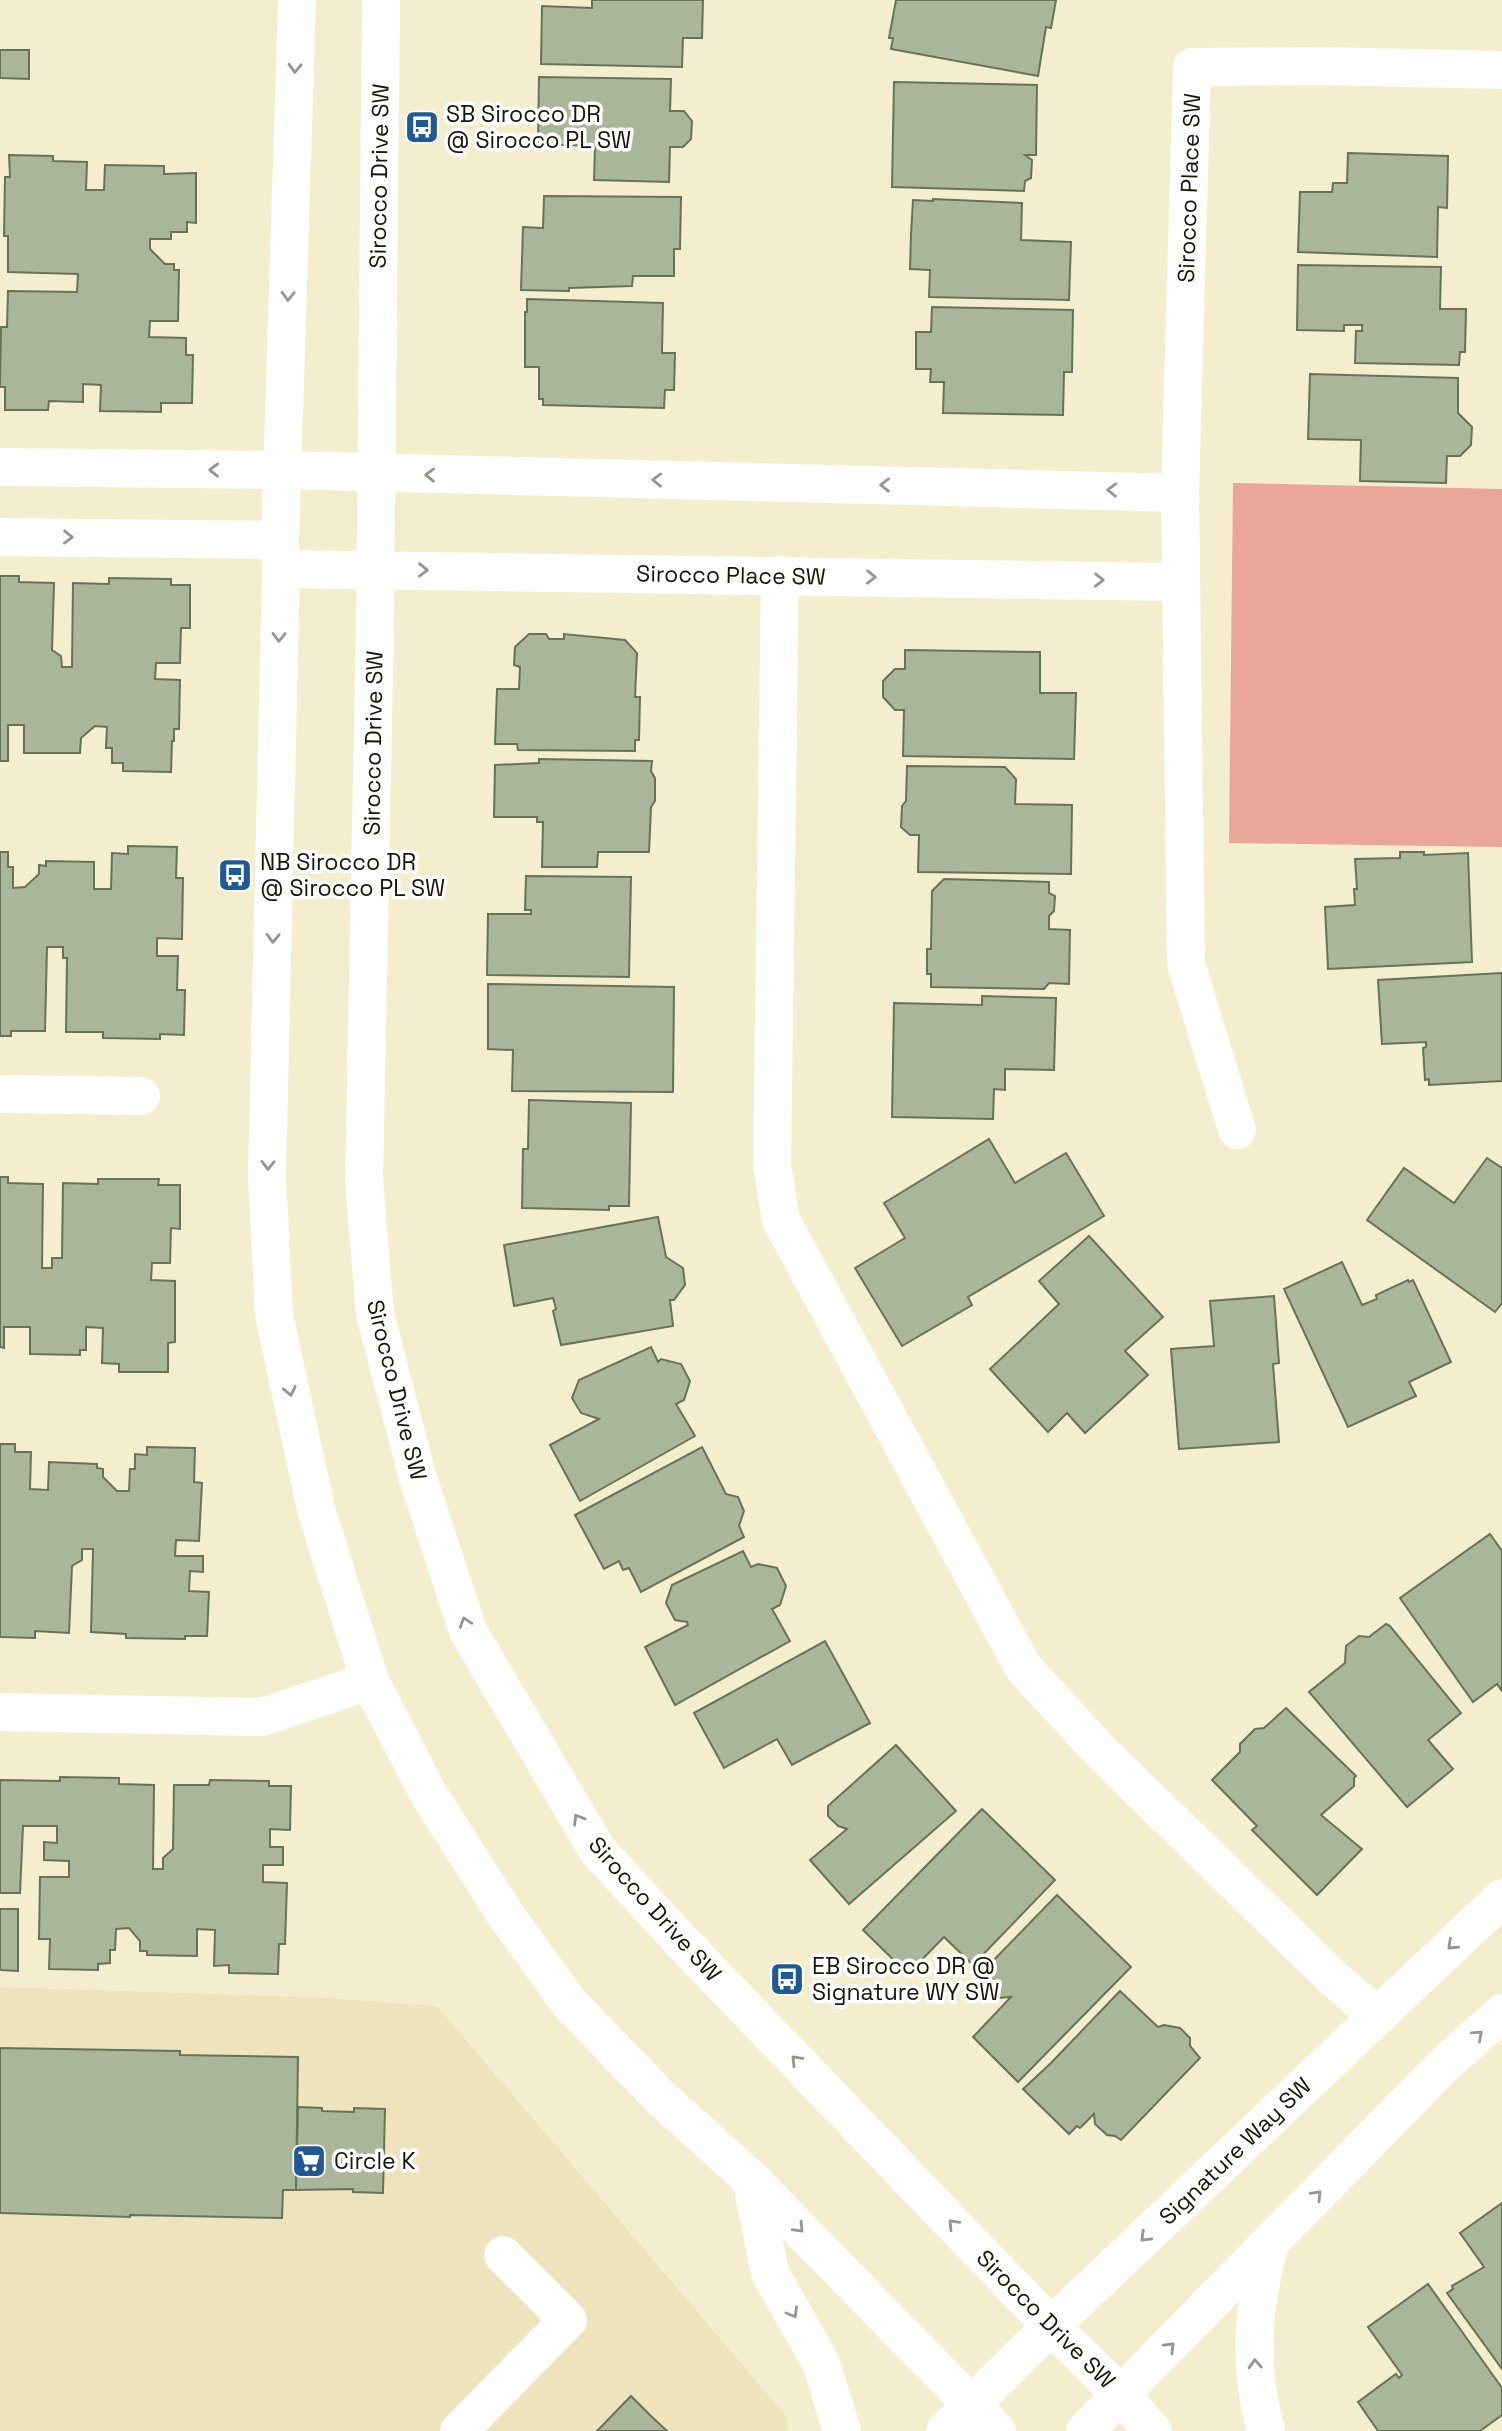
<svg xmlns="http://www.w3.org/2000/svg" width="1502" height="2431" font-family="'Space Grotesk',sans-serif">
  <rect width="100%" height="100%" fill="#f5eece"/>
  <polygon fill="#ede3bc" points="0,1987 328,1998 437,2006 786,2416 788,2431 0,2431"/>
  <polygon fill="#eaa696" points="1233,483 1502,489 1502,847 1229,843"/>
  <g fill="#aab69a" stroke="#677258" stroke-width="2">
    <polygon points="592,0 703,0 702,38 683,38 682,67 541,64 542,6 592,8"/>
    <polygon points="896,0 1056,0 1051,28 1046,27 1038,76 891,49 893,38 889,38"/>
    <polygon points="0,50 29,50 29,79 0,78"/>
    <polygon points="539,77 671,79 670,111 684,111 692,121 691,139 683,147 670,147 669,182 594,180 595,146 538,144"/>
    <polygon points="894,82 1037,85 1036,155 1025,155 1032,160 1031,178 1025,181 1024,191 892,187"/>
    <polygon points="1348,153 1448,156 1447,208 1438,207 1437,257 1298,252 1300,192 1332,192 1333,183 1347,183"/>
    <polygon points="9,155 53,156 53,161 87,162 86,190 104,190 105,165 164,166 164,174 196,173 196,223 187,222 187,232 171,232 171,239 150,239 150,249 165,264 174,264 174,270 179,270 178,321 150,321 149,337 186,338 186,355 193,355 192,403 161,403 161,412 100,411 101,385 83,384 83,402 49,401 48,410 5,410 5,387 0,387 1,327 7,327 8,291 77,292 78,274 8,272 8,236 4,236 5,177 10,177"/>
    <polygon points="544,196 681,197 680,249 674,249 674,276 633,276 632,286 569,288 569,291 521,290 523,227 543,228"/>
    <polygon points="933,199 1022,203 1021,240 1071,242 1069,300 929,297 930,270 910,269 911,234 913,200 933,201"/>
    <polygon points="1298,265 1441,267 1440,309 1466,309 1465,352 1460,352 1459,365 1355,363 1356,331 1362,331 1362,325 1344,325 1344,331 1297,330"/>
    <polygon points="527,299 663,303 662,353 675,353 674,390 665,390 664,408 543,405 543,399 539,399 539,367 525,367 525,312 527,312"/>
    <polygon points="932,307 1073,310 1072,372 1064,372 1063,415 943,413 944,382 930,382 931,369 916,369 916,332 931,332"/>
    <polygon points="1310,374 1458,378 1458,413 1472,427 1471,445 1460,456 1447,456 1446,483 1360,481 1361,440 1308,439"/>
    <polygon points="0,576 19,576 19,582 54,583 52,650 61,656 62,667 72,667 73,583 109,584 109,578 171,579 171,585 190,585 190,628 181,628 180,663 156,663 155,679 180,680 179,729 174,729 174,741 172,741 171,772 123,771 123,763 112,763 112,748 106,748 107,727 95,726 81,738 80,753 24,753 24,725 8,725 8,761 0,761"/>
    <polygon points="529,634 546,634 549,639 564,639 564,634 625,640 637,653 635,697 640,697 639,740 635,740 635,751 518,750 517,744 495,744 497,689 519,689 520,667 514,665 515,647"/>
    <polygon points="905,650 1040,652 1040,693 1076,693 1074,759 903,756 904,710 895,710 883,697 883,681 895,669 905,669"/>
    <polygon points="539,759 652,761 651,771 655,778 655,801 651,807 649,852 598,852 597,867 542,867 543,822 537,822 537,817 494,817 495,765 539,763"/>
    <polygon points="907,766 1005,767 1016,779 1015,804 1072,805 1071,874 918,872 919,835 910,835 901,827 902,806 906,801"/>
    <polygon points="128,846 177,847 176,878 183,878 182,939 157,938 157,956 178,956 177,990 185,990 184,1035 160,1034 160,1039 103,1038 103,1032 66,1032 67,958 63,958 63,947 47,947 45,1031 11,1031 11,1036 0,1036 0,852 8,852 8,867 13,867 13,888 25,887 39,874 39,865 46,866 46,861 94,862 94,889 111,889 112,853 128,854"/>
    <polygon points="1400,852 1424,852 1424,855 1468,853 1472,962 1328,969 1325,907 1355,905 1354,889 1357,889 1355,859 1400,858"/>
    <polygon points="526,876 631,877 629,977 487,975 488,914 531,914 531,910 525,910"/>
    <polygon points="944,879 1049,882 1049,893 1055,896 1054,911 1049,916 1049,929 1070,930 1069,984 1049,983 1044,989 931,987 931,974 927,974 927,949 931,949 932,891"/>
    <polygon points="1502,973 1502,1081 1429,1085 1429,1079 1425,1080 1423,1048 1426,1047 1426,1042 1382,1044 1378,980"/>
    <polygon points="488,984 674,987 673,1092 512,1091 513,1050 488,1049"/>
    <polygon points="982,996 1056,998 1054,1070 1005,1069 1005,1090 994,1089 993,1119 892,1117 894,1003 982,1005"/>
    <polygon points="529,1100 631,1103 629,1206 609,1206 609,1210 522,1208 523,1149 528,1149"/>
    <polygon points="989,1139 1015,1183 1066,1153 1104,1216 968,1297 972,1305 902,1346 855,1268 905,1238 884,1203"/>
    <polygon points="1487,1158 1502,1168 1502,1303 1495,1312 1367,1220 1404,1168 1454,1203"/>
    <polygon points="0,1177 8,1177 8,1183 43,1184 42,1268 52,1268 52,1258 62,1258 63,1183 98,1184 98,1179 159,1179 158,1185 180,1185 180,1229 171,1228 170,1263 152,1263 151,1280 175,1281 175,1342 168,1343 168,1372 119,1372 119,1364 102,1363 103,1328 86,1327 86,1350 80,1350 80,1355 30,1354 30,1327 4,1327 4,1348 0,1347"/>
    <polygon points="658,1217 666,1257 683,1268 685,1285 674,1300 670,1300 673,1326 561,1345 553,1311 556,1309 553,1298 514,1306 504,1245"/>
    <polygon points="1089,1236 1163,1317 1125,1351 1148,1375 1085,1433 1067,1413 1048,1432 990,1369 1059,1304 1039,1281"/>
    <polygon points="1342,1262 1362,1305 1377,1299 1376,1295 1408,1280 1409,1282 1413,1280 1451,1362 1409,1382 1416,1396 1348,1427 1284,1289"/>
    <polygon points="1274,1296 1279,1363 1273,1364 1279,1442 1179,1449 1171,1349 1214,1346 1210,1301"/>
    <polygon points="651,1347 658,1362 661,1359 681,1364 690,1381 684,1400 676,1404 695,1436 580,1501 550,1445 599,1419 581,1413 572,1398 579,1380"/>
    <polygon points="0,1444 15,1444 15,1452 31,1452 30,1489 48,1490 49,1462 97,1464 97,1468 103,1469 103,1477 117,1491 129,1491 130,1469 135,1469 135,1454 147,1455 147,1447 195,1448 194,1482 202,1483 199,1541 176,1540 175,1556 203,1556 203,1572 190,1571 189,1591 209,1592 207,1636 185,1636 185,1639 126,1638 126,1634 91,1632 93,1549 82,1549 82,1560 72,1566 69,1633 35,1631 35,1638 0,1637"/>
    <polygon points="702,1447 726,1494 738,1497 744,1511 739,1526 744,1537 641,1592 629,1568 623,1570 619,1561 604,1569 575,1515"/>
    <polygon points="1490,1534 1502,1551 1502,1691 1497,1684 1473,1702 1400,1598"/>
    <polygon points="743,1551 751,1567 758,1564 777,1568 786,1586 780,1605 772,1609 790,1641 675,1705 645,1647 688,1625 687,1622 675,1620 666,1603 672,1585"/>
    <polygon points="1386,1624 1390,1626 1461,1713 1428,1740 1453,1769 1407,1807 1309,1692 1345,1663 1346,1646 1359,1636 1369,1637"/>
    <polygon points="825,1641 870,1723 792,1765 777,1739 724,1768 694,1713"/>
    <polygon points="1286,1708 1356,1776 1354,1778 1354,1786 1321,1815 1362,1849 1317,1895 1252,1830 1257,1826 1212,1780 1240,1752 1240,1744 1255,1729 1264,1728"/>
    <polygon points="896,1745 956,1811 849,1904 810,1860 847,1829 838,1826 828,1816 828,1806"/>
    <polygon points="60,1777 119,1778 119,1784 154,1785 153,1869 163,1869 163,1858 173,1849 174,1785 209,1785 210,1780 269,1781 269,1786 291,1786 290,1830 270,1829 270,1847 283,1847 283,1865 263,1865 263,1882 287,1883 285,1944 279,1944 278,1974 229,1973 229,1965 214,1966 215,1930 197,1929 197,1956 147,1955 147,1951 140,1951 140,1941 129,1928 116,1929 115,1950 110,1950 110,1963 98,1964 98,1970 49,1969 50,1939 39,1939 40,1877 69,1877 69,1861 44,1860 44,1842 57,1843 57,1826 23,1826 20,1893 0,1893 0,1780 60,1781"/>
    <polygon points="982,1809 1055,1880 973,1965 944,1937 908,1974 863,1930"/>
    <polygon points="1057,1895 1131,1967 1018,2082 973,2037 1011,1997 999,1998 984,1983 984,1970"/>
    <polygon points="0,1909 18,1909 18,1971 0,1970"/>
    <polygon points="1120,1991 1158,2027 1164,2025 1180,2028 1190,2038 1190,2046 1200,2058 1121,2140 1115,2136 1107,2135 1095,2124 1094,2114 1080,2128 1077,2126 1069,2134 1023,2089 1051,2063"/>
    <polygon points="0,2048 180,2051 180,2055 298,2057 296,2190 283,2190 282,2218 130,2215 130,2217 0,2213"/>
    <polygon points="298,2107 322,2108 322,2111 354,2112 354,2108 385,2109 383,2193 353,2192 353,2189 296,2190"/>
    <polygon points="1502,2203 1502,2369 1447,2293 1453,2289 1452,2286 1484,2267 1460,2233"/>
    <polygon points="1428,2284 1502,2388 1502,2415 1480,2431 1378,2431 1358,2402 1396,2374 1399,2378 1402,2375 1368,2327"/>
    <polygon points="631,2396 651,2416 667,2431 597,2431"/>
  </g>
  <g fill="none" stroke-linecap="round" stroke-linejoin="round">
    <g stroke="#fff" stroke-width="38">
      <polyline points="297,0 280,540 281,569 267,1176 274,1315 316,1509 370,1681 428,1793 505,1914 570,2004 662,2099 751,2179 997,2431"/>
      <polyline points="381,0 375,620 364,1181 375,1314 417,1475 468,1631 598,1851 682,1942 1051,2326 1121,2395 1153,2431"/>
      <polyline points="0,467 283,470 1180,493"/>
      <polyline points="0,537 280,540"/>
      <polyline points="281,569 1180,582"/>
      <polyline points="780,575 772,1165 781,1220 1023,1667 1100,1751 1332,1977 1377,2016"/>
      <polyline points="0,1094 141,1096"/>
      <polyline points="1237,1130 1186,964 1180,493 1192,67 1320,66 1502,70"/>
      <polyline points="0,1712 262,1717 370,1681"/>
      <polyline points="751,2179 770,2273 821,2363 842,2431"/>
      <polyline points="459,2431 568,2320 503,2255"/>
      <polyline points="945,2431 1051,2326 1502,1898"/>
      <polyline points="1085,2431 1442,2067 1502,2013"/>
      <path d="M 1266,2431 C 1248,2366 1252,2309 1270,2244"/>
    </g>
  </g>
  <defs><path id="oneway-chevron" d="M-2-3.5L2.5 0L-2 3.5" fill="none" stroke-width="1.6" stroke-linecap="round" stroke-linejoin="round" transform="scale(1.75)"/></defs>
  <g stroke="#979590">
    <use href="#oneway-chevron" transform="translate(295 68) rotate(92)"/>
    <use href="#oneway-chevron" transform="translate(288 296) rotate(92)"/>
    <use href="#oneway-chevron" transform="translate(214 470) rotate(-179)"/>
    <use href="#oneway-chevron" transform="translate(430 475) rotate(-179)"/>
    <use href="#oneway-chevron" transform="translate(657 480) rotate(-179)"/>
    <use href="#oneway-chevron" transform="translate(885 485) rotate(-179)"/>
    <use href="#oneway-chevron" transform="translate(1112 490) rotate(-179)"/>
    <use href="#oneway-chevron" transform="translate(68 537) rotate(1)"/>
    <use href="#oneway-chevron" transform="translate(423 570) rotate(1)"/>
    <use href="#oneway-chevron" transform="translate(871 577) rotate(1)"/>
    <use href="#oneway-chevron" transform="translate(1099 580) rotate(1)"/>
    <use href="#oneway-chevron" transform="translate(279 637) rotate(91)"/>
    <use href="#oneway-chevron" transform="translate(273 938) rotate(91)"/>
    <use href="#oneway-chevron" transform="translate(268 1165) rotate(91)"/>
    <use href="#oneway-chevron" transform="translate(290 1391) rotate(78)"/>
    <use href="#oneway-chevron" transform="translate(465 1622) rotate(-109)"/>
    <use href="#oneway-chevron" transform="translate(578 1819) rotate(-121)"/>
    <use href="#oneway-chevron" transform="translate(1452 1945) rotate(137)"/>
    <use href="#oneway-chevron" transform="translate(1478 2035) rotate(-42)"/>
    <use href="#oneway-chevron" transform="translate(796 2060) rotate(-134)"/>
    <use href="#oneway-chevron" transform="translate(1317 2195) rotate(-46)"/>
    <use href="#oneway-chevron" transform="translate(953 2224) rotate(-134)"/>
    <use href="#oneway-chevron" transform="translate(799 2228) rotate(46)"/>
    <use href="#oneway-chevron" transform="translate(1145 2237) rotate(136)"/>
    <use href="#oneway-chevron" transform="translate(793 2313) rotate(60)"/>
    <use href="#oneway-chevron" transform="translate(1170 2347) rotate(-45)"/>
    <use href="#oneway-chevron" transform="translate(1255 2364) rotate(-93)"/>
  </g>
  <defs>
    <g id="bus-square" transform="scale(1.75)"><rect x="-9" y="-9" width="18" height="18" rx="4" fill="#205a91" stroke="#fff"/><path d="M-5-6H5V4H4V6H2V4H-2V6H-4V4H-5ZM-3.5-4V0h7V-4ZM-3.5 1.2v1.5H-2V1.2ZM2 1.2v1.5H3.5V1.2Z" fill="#fff"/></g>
    <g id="supermarket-square" transform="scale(1.75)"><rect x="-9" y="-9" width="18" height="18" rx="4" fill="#205a91" stroke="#fff"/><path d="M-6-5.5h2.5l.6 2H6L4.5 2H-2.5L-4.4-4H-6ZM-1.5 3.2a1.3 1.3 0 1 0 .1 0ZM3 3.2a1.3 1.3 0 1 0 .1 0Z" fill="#fff"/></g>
  </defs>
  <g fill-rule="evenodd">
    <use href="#bus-square" x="422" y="127"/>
    <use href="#bus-square" x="235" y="875"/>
    <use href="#bus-square" x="787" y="1979"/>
    <use href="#supermarket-square" x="309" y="2161"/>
  </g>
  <g text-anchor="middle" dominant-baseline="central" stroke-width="7" stroke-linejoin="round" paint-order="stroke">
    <g font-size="23" fill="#171409" stroke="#fff" text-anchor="start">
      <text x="446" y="114">SB Sirocco DR<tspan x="446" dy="26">@ Sirocco PL SW</tspan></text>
      <text x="260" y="862">NB Sirocco DR<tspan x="260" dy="26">@ Sirocco PL SW</tspan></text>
      <text x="812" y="1966">EB Sirocco DR @<tspan x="812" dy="26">Signature WY SW</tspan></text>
      <text x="334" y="2161">Circle K</text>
    </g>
    <g font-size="23" fill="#171409" stroke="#fff">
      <text transform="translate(379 176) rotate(-89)">Sirocco Drive SW</text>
      <text transform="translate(1189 188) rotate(-88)">Sirocco Place SW</text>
      <text transform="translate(731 575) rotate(1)">Sirocco Place SW</text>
      <text transform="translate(373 743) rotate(-89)">Sirocco Drive SW</text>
      <text transform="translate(397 1390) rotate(76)">Sirocco Drive SW</text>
      <text transform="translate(655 1909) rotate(48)">Sirocco Drive SW</text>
      <text transform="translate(1235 2151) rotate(-44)">Signature Way SW</text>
      <text transform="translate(1046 2319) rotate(45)">Sirocco Drive SW</text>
    </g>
  </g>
</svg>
